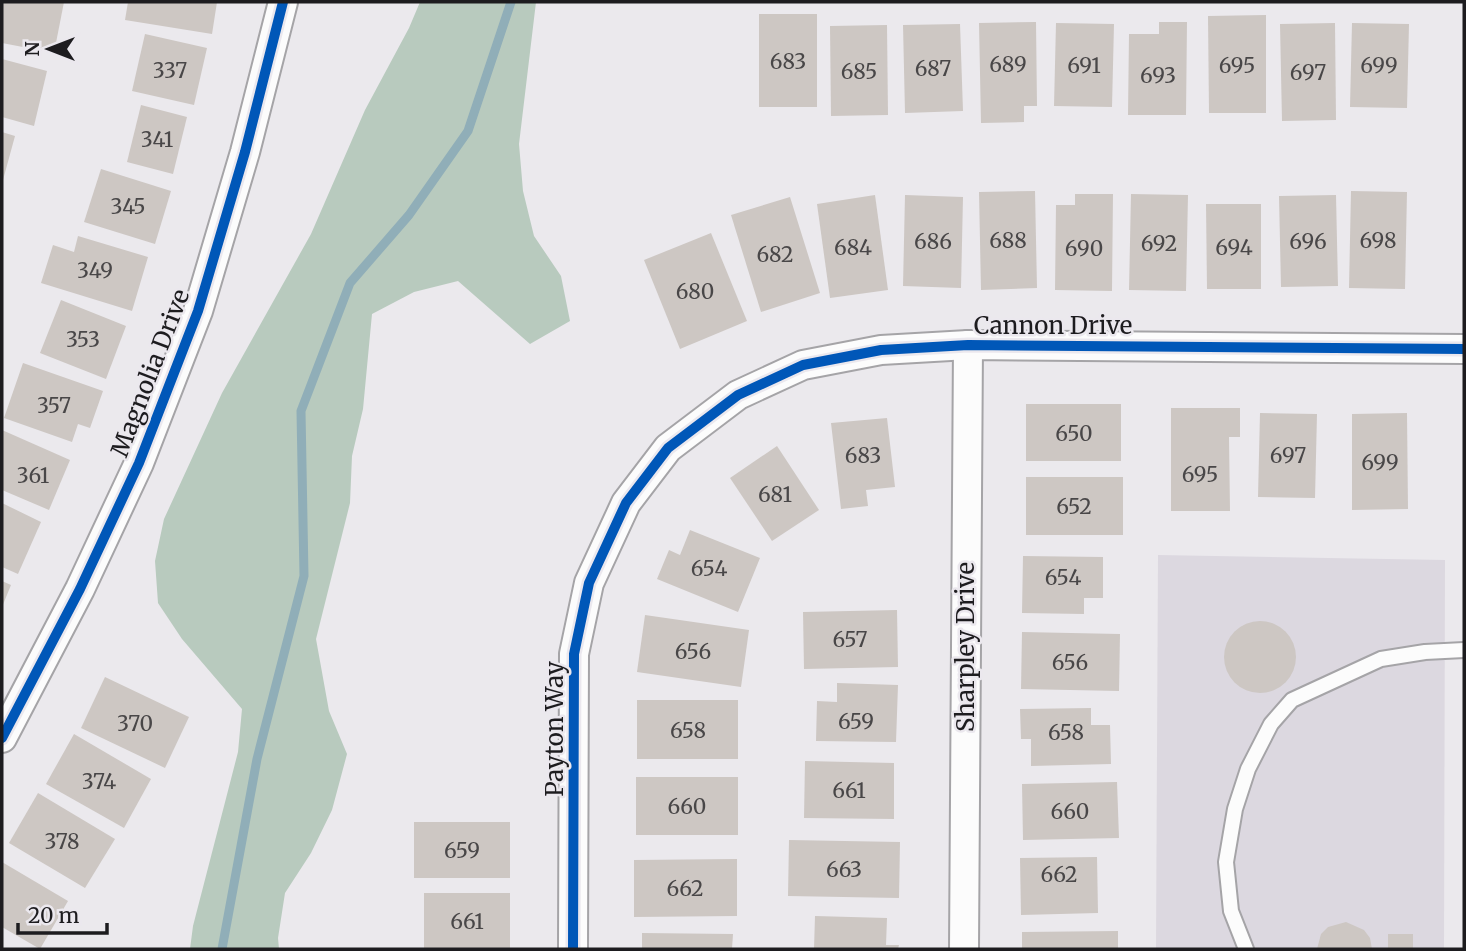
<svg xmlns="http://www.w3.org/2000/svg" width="1466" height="951" font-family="Merriweather,serif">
  <rect width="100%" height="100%" fill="#ebe9ed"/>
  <polygon fill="#dcd8e0" points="1158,555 1445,560 1444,949 1156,949"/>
  <polygon fill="#b8cabe" points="420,2 536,2 519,144 523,191 534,236 561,276 570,321 530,344 458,281 414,292 372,314 363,409 352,456 350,503 316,639 329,711 347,754 332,810 311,853 285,893 278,938 279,949 190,949 193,926 238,752 242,709 182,639 158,603 155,561 164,519 222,393 311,234 365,110 409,28"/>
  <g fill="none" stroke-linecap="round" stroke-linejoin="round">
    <polyline stroke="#90aeb8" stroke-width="9" points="222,949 257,759 304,576 301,411 350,283 409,215 468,131 511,2"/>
  </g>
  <g fill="#cdc7c3">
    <polygon points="2,2 64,2 54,53 2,43"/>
    <polygon points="128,2 217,2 212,34 125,20"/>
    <rect x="759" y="14" width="58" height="93"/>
    <polygon points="1266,15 1266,113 1209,113 1208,16"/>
    <polygon points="1036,22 1037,106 1024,106 1024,122 981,123 979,23"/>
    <polygon points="1159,22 1187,22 1186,115 1128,115 1129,34 1159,34"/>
    <polygon points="1056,23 1114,24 1112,107 1054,106"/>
    <polygon points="1335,23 1336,120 1282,121 1280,24"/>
    <polygon points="1352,23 1409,24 1407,108 1350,107"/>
    <polygon points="960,24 963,111 905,113 903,25"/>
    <polygon points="887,25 888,115 831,116 830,26"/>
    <polygon points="145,34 207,48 194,105 132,91"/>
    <polygon points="2,59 47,71 34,126 2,117"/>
    <polygon points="141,105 187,117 173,174 127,162"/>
    <polygon points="2,132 15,136 3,180 2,180"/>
    <polygon points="101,169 171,191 155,244 84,222"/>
    <polygon points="1035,191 1037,288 981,290 979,192"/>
    <polygon points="1351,191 1407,192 1405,289 1349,288"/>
    <polygon points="1075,194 1113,194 1112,291 1055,290 1056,205 1075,205"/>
    <polygon points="1131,194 1188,195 1186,291 1129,290"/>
    <polygon points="875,195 888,290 830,298 817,204"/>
    <polygon points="905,195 963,197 961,288 903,286"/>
    <polygon points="1336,195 1338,286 1281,287 1279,196"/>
    <polygon points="790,197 820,293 761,312 731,215"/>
    <polygon points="1206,204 1261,204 1261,289 1207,289"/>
    <polygon points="711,233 747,321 680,349 644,260"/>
    <polygon points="78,236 148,257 132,311 41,283 53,245 74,252"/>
    <polygon points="61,300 126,326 106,379 40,353"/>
    <polygon points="23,363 103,391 90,428 78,424 72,442 4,418"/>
    <rect x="1026" y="404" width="95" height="57"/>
    <polygon points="1171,408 1240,408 1240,437 1229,437 1230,511 1171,511"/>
    <polygon points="1260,413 1317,414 1315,498 1258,497"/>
    <polygon points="1407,413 1408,509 1352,510 1352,414"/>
    <polygon points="887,418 895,487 866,490 868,506 841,509 831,423"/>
    <polygon points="2,430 70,460 49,510 2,490"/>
    <polygon points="777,446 819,510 772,541 730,478"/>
    <rect x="1026" y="477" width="97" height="58"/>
    <polygon points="2,503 41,522 18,574 2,567"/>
    <polygon points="690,530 760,558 738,612 657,579 669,550 680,555"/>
    <polygon points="1023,556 1103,557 1103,598 1084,598 1084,614 1022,613"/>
    <polygon points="2,581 11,585 2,607"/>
    <polygon points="897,610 898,667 804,669 803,612"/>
    <polygon points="645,615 749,630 741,687 637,672"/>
    <circle cx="1260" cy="657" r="36"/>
    <polygon points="1022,632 1120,634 1119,691 1021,689"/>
    <polygon points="105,677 189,717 165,768 81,728"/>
    <polygon points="837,683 898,685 896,742 816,741 817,701 837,702"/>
    <rect x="637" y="700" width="101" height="59"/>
    <polygon points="1091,708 1091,725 1110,725 1111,764 1031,766 1031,739 1021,739 1020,709"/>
    <polygon points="74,734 151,779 124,828 46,784"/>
    <polygon points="805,761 894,763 894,819 804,818"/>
    <rect x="636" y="777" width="102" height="58"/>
    <polygon points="1117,782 1119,838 1023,840 1022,784"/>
    <polygon points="38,793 115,839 85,888 9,843"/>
    <rect x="414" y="822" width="96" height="56"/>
    <polygon points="789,840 900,842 899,898 788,896"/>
    <polygon points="1097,857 1098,913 1021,915 1020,858"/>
    <polygon points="737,859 737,916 634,917 634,860"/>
    <polygon points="2,862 68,901 40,949 2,927"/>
    <rect x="424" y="893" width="86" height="56"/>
    <polygon points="815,916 887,918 886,945 899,945 898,949 814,949"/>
    <polygon points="1346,922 1364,930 1370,938 1372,949 1317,949 1321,934 1328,927"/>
    <polygon points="1118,931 1118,949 1022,949 1022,932"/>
    <polygon points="642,933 733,934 732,949 642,949"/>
    <rect x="1388" y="934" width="25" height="15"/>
  </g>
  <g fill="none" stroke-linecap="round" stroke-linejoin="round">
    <g stroke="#a5a4a7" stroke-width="18">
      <polyline id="service" points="1246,949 1231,911 1226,862 1235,809 1248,769 1271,724 1292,700 1381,659 1425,652 1464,650"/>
    </g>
    <g stroke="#a5a4a7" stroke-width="32">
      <g id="minor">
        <polyline points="2,738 80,589 139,463 198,311 245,152 283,2"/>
        <polyline points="573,949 574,654 589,583 626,503 668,448 738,395 803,365 881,350 968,345 1464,349"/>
        <polyline points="964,949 968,345"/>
      </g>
    </g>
    <use href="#service" stroke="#fcfcfc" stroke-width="14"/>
    <use href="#minor" stroke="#fcfcfc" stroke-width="28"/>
    <g stroke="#ebe8ee" stroke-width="15">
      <g id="cycleway">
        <polyline points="2,738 80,589 139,463 198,311 245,152 283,2"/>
        <polyline points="573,949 574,654 589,583 626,503 668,448 738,395 803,365 881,350 968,345 1464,349"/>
      </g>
    </g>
    <use href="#cycleway" stroke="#0057b8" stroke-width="10"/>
  </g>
  <g text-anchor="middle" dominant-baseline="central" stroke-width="5" stroke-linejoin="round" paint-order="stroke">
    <g font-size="21" fill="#494748">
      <text x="788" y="61">683</text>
      <text x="1008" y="64">689</text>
      <text x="1084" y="65">691</text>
      <text x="1237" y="65">695</text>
      <text x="1379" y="65">699</text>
      <text x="933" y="68">687</text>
      <text x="170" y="70">337</text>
      <text x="859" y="71">685</text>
      <text x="1308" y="72">697</text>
      <text x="1158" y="75">693</text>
      <text x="157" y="139">341</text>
      <text x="128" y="206">345</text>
      <text x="1008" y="240">688</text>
      <text x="1378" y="240">698</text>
      <text x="933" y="241">686</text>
      <text x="1308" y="241">696</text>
      <text x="1159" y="243">692</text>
      <text x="853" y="247">684</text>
      <text x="1234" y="247">694</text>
      <text x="1084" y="248">690</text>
      <text x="775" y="254">682</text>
      <text x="95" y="270">349</text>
      <text x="695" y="291">680</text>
      <text x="83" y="339">353</text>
      <text x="54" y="405">357</text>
      <text x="1074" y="433">650</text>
      <text x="863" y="455">683</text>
      <text x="1288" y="455">697</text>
      <text x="1380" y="462">699</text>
      <text x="1200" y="474">695</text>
      <text x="33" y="475">361</text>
      <text x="775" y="494">681</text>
      <text x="1074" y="506">652</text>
      <text x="709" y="568">654</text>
      <text x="1063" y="577">654</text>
      <text x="850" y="639">657</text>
      <text x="693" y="651">656</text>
      <text x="1070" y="662">656</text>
      <text x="856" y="721">659</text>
      <text x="135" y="723">370</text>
      <text x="688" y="730">658</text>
      <text x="1066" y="732">658</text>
      <text x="99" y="781">374</text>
      <text x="849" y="790">661</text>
      <text x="687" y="806">660</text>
      <text x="1070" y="811">660</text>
      <text x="62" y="841">378</text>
      <text x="462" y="850">659</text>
      <text x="844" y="869">663</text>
      <text x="1059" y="874">662</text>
      <text x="685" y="888">662</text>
      <text x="467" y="921">661</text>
    </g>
    <g font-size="24" fill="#1d1c1f" stroke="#ebe8ee">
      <text x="1053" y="325">Cannon Drive</text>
      <text transform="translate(150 373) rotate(-69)">Magnolia Drive</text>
      <text transform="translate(965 647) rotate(-90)">Sharpley Drive</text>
      <text transform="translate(554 729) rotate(-90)">Payton Way</text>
    </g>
  </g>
  <rect width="1466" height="951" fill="none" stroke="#1d1c1f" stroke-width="7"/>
  <g transform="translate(49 49) rotate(270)" stroke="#ebe8ee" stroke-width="5" paint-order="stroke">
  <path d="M0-5L12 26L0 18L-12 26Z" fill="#1d1c1f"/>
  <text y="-10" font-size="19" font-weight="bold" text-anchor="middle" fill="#1d1c1f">N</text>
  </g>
  <path d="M18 923v10h89v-10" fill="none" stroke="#1d1c1f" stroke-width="3.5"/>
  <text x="28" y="923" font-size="21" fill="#1d1c1f" stroke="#ebe8ee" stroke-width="5" paint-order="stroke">20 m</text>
</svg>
